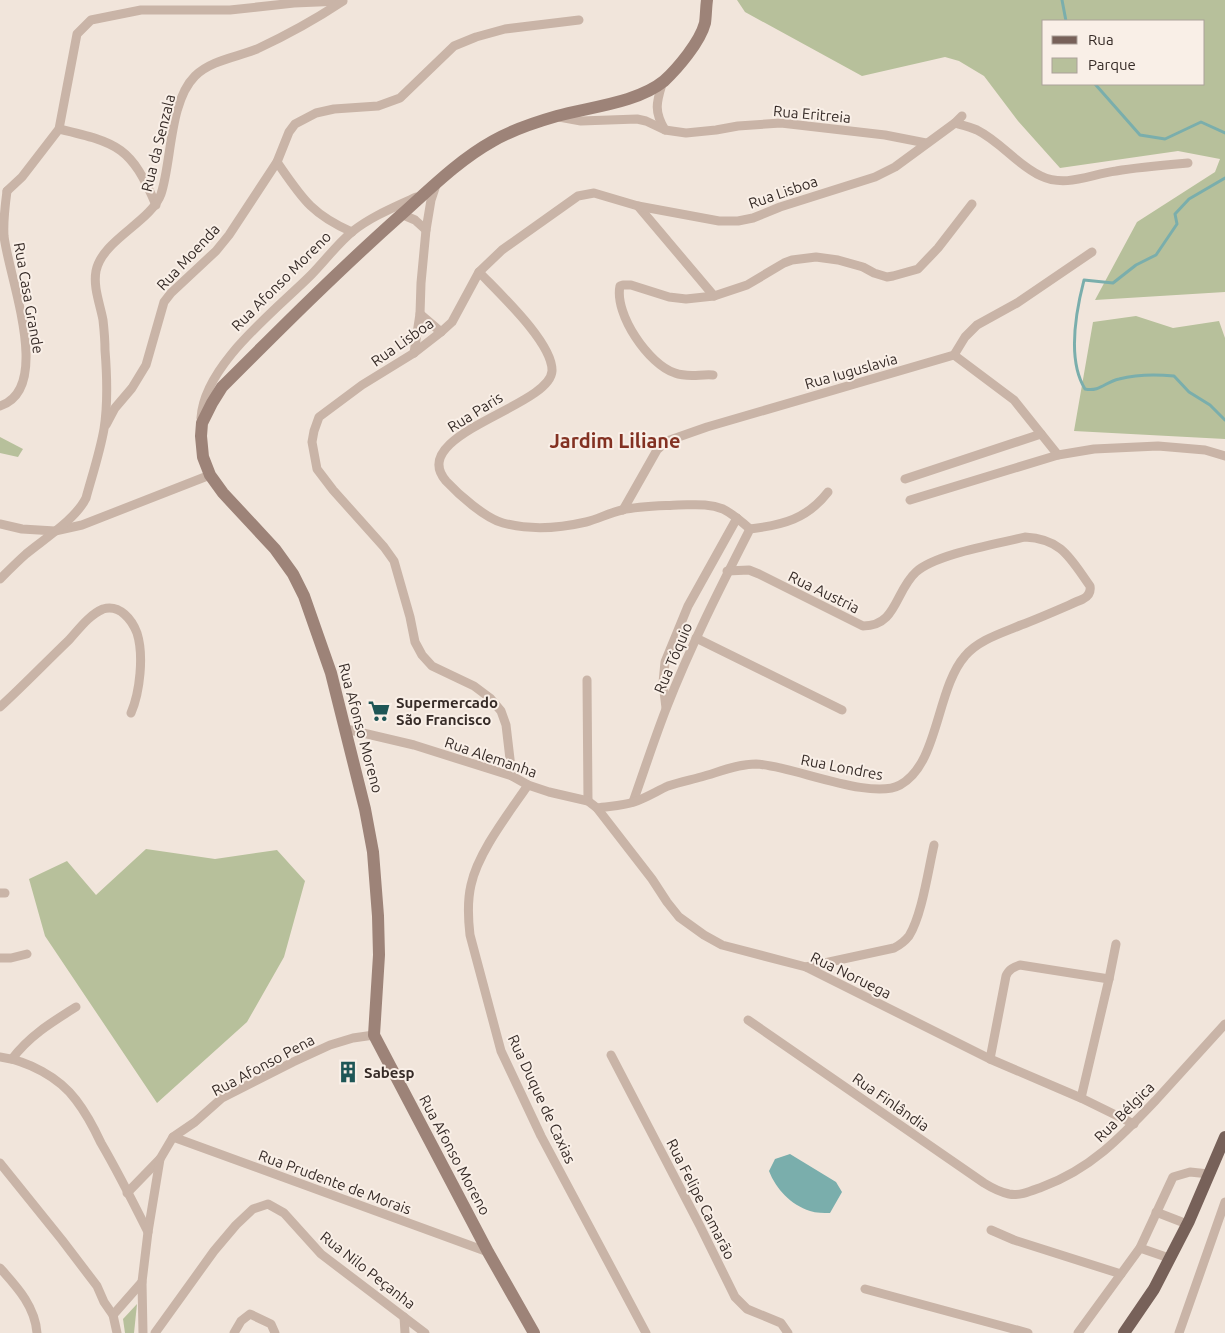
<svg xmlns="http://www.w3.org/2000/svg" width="1225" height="1333" font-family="Ubuntu,sans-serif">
  <rect width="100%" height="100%" fill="#f1e5db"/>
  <g fill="#b7c09b" fill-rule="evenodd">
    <path d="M 737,0 L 1225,0 L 1225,292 L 1095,300 L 1137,222 L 1215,172 L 1220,159 L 1178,151 L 1060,168 L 1018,121 L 984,76 L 959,61 L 945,57 L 862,76 L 745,12 ZM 1044,21 L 1204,21 L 1204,84 L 1044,84 Z"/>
    <polygon points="1136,316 1173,328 1219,321 1225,338 1225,439 1074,431 1093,322"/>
    <polygon points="0,437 23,449 18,457 0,453"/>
    <polygon points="146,849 215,859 277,850 305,881 284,957 247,1022 157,1103 45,936 29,879 67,861 96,895"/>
    <polygon points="137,1304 134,1333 125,1333 123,1319"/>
  </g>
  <path fill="#7aaeac" d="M 790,1154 L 836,1182 L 842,1192 L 830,1213 C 824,1213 816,1213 810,1211 C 791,1205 776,1189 769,1171 L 775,1159 Z"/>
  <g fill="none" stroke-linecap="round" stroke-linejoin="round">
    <g stroke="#7aaeac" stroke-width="3">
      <polyline points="1062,0 1066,21"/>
      <polyline points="1095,84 1140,135 1165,139 1201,122 1225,133"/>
      <path d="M 1225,178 L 1189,199 L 1175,214 L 1177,224 L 1156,255 L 1136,265 L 1113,283 L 1084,280 C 1076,311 1067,360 1085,389 C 1100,392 1105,382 1119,379 C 1138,374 1155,374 1174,376 L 1189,392 L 1210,405 L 1225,420"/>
    </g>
    <g stroke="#c9b4a7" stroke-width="9">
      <path d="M 663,81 C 657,101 653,110 665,130"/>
      <polyline points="559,117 581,121 637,119 646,121 665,130 686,133 716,130 738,126 781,123 885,135 926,143"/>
      <path d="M 955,123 C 962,125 970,127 977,130 C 1001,142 1017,165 1041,176 C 1066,188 1091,174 1116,171 C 1139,167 1164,165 1188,163"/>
      <path d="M 59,129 C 119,143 131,147 156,205"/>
      <path d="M 277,162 C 302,198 311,214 352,232"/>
      <polyline points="7,191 22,177 59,129 77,34 91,20 141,10 230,10 294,3 342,1"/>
      <polyline points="638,206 714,296"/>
      <polyline points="401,214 415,220 426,230"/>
      <path d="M 479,272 C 499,293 553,343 552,371 C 550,407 406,434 446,481 C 459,495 485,518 503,523 C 529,530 560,528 586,522 C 598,519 609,513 622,510 C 639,506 660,506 678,505 C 693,505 708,503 723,509 C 733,514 742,522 750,529"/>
      <polyline points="420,314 441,332"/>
      <polyline points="414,353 420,314 421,283 426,230 431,200 436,185"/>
      <polyline points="954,355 1014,400 1058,455"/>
      <path d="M 713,375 C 700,374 688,378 675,373 C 649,365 614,314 620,286 L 623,285 L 631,285 L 669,297 L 686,299 L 714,296 L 747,285 L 784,263 L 792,260 L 816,257 L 838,260 L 863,267 L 874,273 L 887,277 L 893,276 L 918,269 L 938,248 L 972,204"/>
      <path d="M 0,406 C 54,389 8,275 4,236 C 3,221 5,206 7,191"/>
      <path d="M 201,418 C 204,365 275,311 311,275 C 325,261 337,244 353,231 C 372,216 395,207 416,197"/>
      <polyline points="106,425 115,408 132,388 146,365 164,302 171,293 216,251 229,235 277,162 289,132 295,124 316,113 334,109 378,106 400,98 454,46 476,37 505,29 579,20"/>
      <polyline points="905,479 1041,434"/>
      <polyline points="910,500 1058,455 1094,449 1158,446 1205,450 1225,456"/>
      <polyline points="623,510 657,450 667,441 707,427 954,355 965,337 977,325 1017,303 1092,252"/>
      <polyline points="0,524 22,529 55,531 82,525 210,475"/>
      <path d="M 0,579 C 9,570 17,562 26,554 C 44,539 76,519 86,498 C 92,476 100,452 104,429 C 108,404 107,375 105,350 C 105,340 104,329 103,320 C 100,304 93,287 96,271 C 102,240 151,222 161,194 C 172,161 169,102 195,76 C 211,60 238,57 257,49 C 287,35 316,19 343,1"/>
      <polyline points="696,638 842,710"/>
      <polyline points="587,680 588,801"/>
      <path d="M 0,707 C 24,685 46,662 69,640 C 79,629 89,615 103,609 C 120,604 132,620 137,633 C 144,655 140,692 131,713"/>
      <polyline points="666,708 663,683 665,662 688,606 737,518"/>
      <polyline points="346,729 414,745 512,776 528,785 549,792 588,801 597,808 652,879 667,902 679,917 704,935 722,945 806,967 990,1059 1081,1098 1134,1124"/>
      <polyline points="512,776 506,725 501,711 490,698 474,686 432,666 422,655 415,642 410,617 394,561 384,547 333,490 317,469 312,442 314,431 319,417 362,385 414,353 441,332 452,322 479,272 502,250 578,196 594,193 638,206 719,221 738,221 753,218 780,207 875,177 895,167 955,123 962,116"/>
      <path d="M 528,785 C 509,813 478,852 471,885 C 467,902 468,918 470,935 L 501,1051 L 541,1136 L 646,1333"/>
      <path d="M 633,802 C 644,771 654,740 666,709 C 690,647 720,588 750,529 C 783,525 807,519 828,492"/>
      <path d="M 597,808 C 609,806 622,806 634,802 C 646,798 657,791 668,786 C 679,782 690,780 701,777 C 719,772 738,764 756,764 C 790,765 871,801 900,785 C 939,764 936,689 965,656 C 978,640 1002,633 1021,625 C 1042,617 1062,608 1083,599 C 1089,596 1091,592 1090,586 C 1070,558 1062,539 1025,537 C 997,544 936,554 916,572 C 895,591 897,626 863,626 L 759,574 L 749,570 L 727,571"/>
      <polyline points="0,893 5,893"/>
      <polyline points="0,958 11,958 27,954"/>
      <path d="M 806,967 L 894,948 C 900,945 905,941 909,936 C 922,915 928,871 934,845"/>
      <path d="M 748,1020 L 984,1183 C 992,1188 1000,1192 1009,1194 C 1020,1196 1031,1191 1042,1187 C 1091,1169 1121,1137 1156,1100 C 1179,1075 1202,1049 1225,1024"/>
      <polyline points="611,1055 700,1226 735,1297 747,1309 781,1323 788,1333"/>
      <path d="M 0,1057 C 28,1061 59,1077 76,1100 C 86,1113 94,1128 101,1143 C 118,1172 133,1202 148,1232"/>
      <path d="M 12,1059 C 29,1036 52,1022 76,1007"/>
      <path d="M 990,1059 L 1006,976 C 1009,969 1014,967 1020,965 L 1109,979"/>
      <polyline points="1081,1098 1109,979 1116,944"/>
      <polyline points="173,1137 488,1252"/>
      <polyline points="0,1163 62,1240 97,1286 104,1302 113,1315 117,1333"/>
      <polyline points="127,1193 160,1159"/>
      <polyline points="1156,1212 1187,1224"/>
      <polyline points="991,1230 1014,1240 1121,1274"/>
      <polyline points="1140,1248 1169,1258"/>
      <path d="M 0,1268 C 17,1287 35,1306 37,1333"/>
      <polyline points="865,1289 1028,1333"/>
      <polyline points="113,1315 142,1282"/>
      <polyline points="404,1317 405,1333"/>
      <polyline points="143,1333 142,1282 148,1232 160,1159 173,1137 195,1122 222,1098 293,1062 330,1045 353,1038 374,1035"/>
      <polyline points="155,1333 214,1251 236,1225 253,1209 268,1204 284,1213 321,1254 425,1333"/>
      <polyline points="234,1333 241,1321 250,1314 271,1324 275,1333"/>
      <polyline points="1078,1333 1140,1248 1173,1177 1190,1172 1209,1174"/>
      <polyline points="1179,1333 1225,1202"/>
    </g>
    <path stroke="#9d8378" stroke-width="12" d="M 534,1333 L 488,1252 L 374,1035 L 379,955 L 378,916 L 373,852 L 365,809 L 331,673 L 304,596 L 293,574 L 275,549 L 223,493 L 210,475 L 203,457 L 201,436 L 202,423 L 212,403 L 222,387 C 281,328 340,269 402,214 C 431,188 459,160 493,141 C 512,130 536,122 557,116 C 589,107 637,103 664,81 C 678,68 700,42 705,23 C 706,16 706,7 707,0"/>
    <polyline stroke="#776159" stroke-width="12" points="1124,1333 1154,1289 1189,1221 1225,1137"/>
  </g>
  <defs>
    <g id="supermarket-bare" transform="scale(1.725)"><path d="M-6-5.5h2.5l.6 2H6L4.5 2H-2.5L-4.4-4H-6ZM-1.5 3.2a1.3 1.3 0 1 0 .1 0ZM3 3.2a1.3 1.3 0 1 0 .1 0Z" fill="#1e5656" stroke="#f9efe7" stroke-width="2.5" paint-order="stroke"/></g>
    <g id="building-bare" transform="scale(1.725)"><path d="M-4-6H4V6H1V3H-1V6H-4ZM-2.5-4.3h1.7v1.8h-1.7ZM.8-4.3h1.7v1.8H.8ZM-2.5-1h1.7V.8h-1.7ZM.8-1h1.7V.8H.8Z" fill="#1e5656" stroke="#f9efe7" stroke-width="2.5" paint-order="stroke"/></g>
  </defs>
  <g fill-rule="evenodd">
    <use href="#supermarket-bare" x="379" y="711"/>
    <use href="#building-bare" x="348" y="1072"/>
  </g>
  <g text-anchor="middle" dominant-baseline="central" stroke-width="4" stroke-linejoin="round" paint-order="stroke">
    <g font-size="15" fill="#362b27" stroke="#f9efe7">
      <text transform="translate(812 114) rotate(5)">Rua Eritreia</text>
      <text transform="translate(158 143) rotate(-76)">Rua da Senzala</text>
      <text transform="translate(783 192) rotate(-19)">Rua Lisboa</text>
      <text transform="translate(188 257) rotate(-47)">Rua Moenda</text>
      <text transform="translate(281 281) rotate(-45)">Rua Afonso Moreno</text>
      <text transform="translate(29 298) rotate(80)">Rua Casa Grande</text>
      <text transform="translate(402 342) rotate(-35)">Rua Lisboa</text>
      <text transform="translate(851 371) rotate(-16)">Rua Iuguslavia</text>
      <text transform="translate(475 412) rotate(-32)">Rua Paris</text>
      <text transform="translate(824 592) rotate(26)">Rua Austria</text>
      <text transform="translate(673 658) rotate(-67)">Rua Tóquio</text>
      <text transform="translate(361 728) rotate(75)">Rua Afonso Moreno</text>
      <text transform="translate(491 757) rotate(19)">Rua Alemanha</text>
      <text transform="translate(842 767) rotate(11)">Rua Londres</text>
      <text transform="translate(851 975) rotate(26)">Rua Noruega</text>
      <text transform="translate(263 1065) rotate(-28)">Rua Afonso Pena</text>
      <text transform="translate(542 1099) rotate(65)">Rua Duque de Caxias</text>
      <text transform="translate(891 1102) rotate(35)">Rua Finlândia</text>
      <text transform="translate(1124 1112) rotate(-45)">Rua Bélgica</text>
      <text transform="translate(455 1155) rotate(62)">Rua Afonso Moreno</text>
      <text transform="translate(335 1182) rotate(20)">Rua Prudente de Morais</text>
      <text transform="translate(701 1199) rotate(63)">Rua Felipe Camarão</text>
      <text transform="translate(368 1270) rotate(38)">Rua Nilo Peçanha</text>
    </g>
    <g font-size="15" font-weight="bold" fill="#362b27" stroke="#f9efe7" text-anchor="start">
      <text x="396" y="702">Supermercado<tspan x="396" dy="17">São Francisco</tspan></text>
      <text x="364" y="1072">Sabesp</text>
    </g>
    <g font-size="20" font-weight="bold" fill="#833122" stroke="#f9efe7">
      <text x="615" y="440">Jardim Liliane</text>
    </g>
  </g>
  <rect x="1042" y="20" width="162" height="65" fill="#f9efe7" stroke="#aba19a"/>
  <rect x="1052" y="36" width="25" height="8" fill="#776159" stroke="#aba19a"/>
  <text x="1088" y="45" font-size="15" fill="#362b27">Rua</text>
  <rect x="1052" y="58" width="25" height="15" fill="#b7c09b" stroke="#aba19a"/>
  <text x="1088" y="70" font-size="15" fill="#362b27">Parque</text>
</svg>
